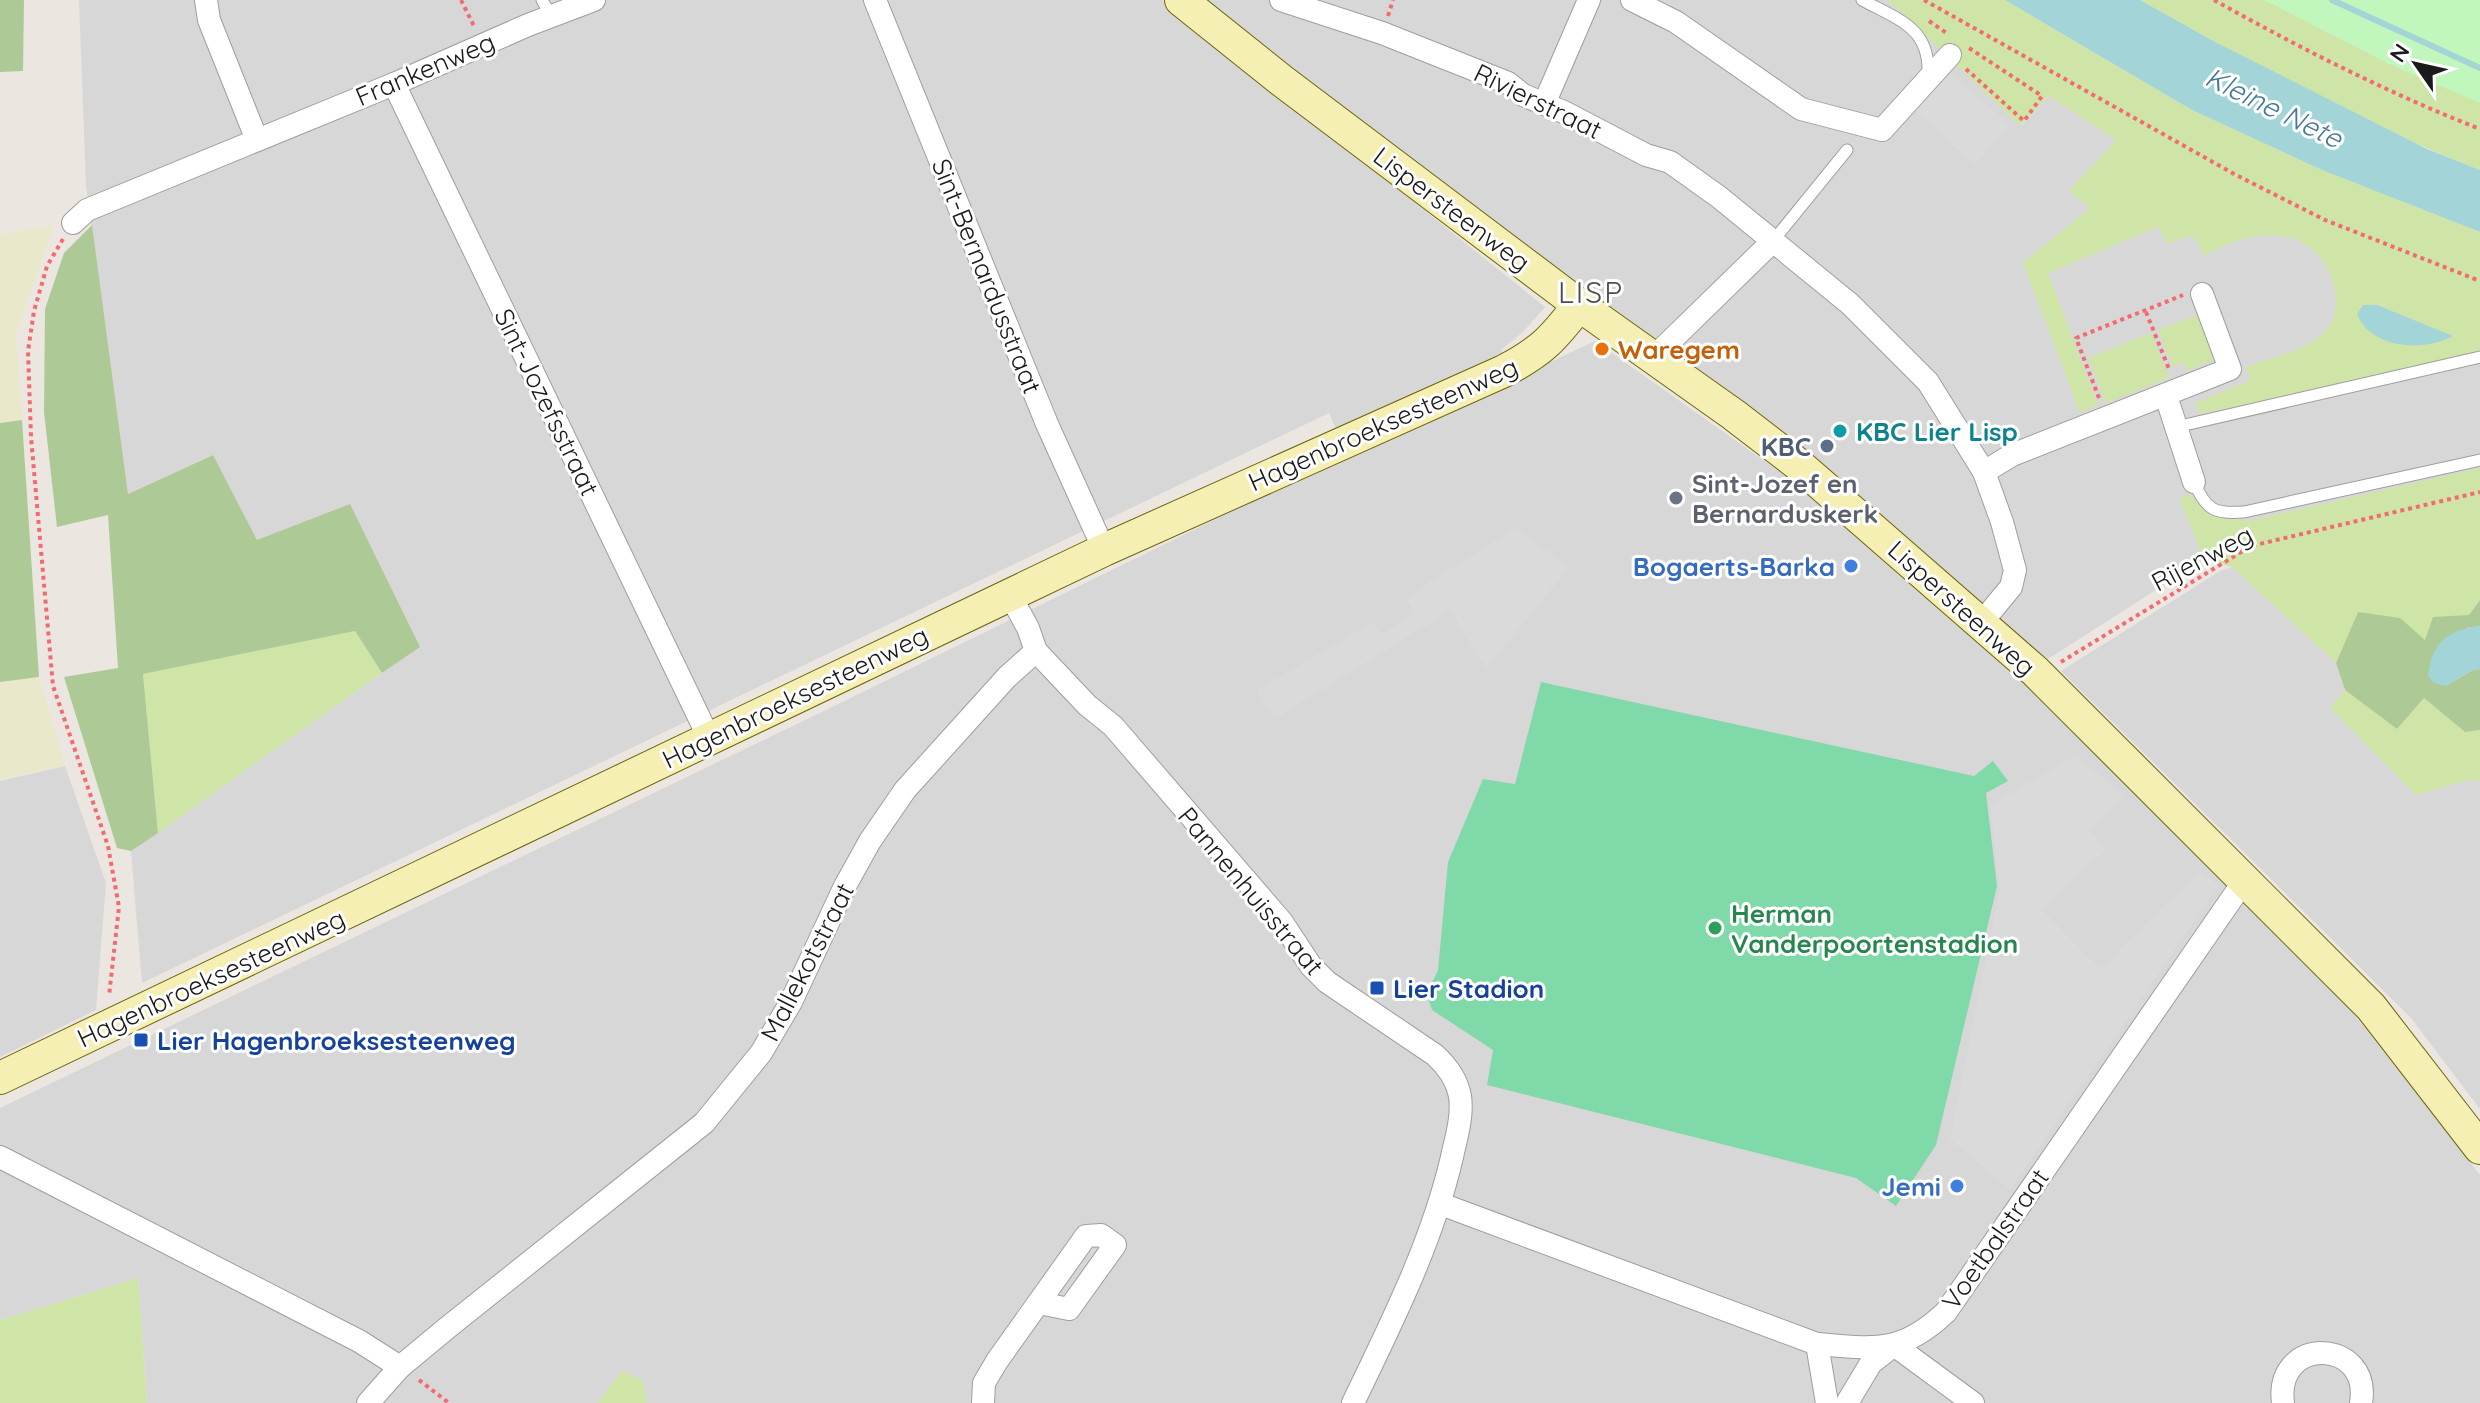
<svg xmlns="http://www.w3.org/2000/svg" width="2480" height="1403" font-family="Quicksand,sans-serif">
  <rect width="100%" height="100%" fill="#ece6e0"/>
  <g fill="#d8d7d7">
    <polygon points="79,0 1162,0 1545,307 1523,332 1501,350 1506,360 1339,436 1329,413 142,983 131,851 419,647 257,540 212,455 128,494 86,185"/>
    <polygon points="1200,0 1886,0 1895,6 2021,126 2049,96 2116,140 2480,288 2480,485 2226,545 2045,661"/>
    <polygon points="1595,341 1811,494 2076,729 2350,1009 2480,1175 2480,1403 147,1403 138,1278 0,1320 0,1108 832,707 1222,516"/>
    <polygon points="2232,567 2336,663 2345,690 2331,708 2465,781 2480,780 2480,1109 2411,1018 2061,671 2220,571"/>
    <polygon points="65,766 106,883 96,1010 0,1057 0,781"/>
  </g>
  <g fill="#eae8cb">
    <polygon points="54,226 16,332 22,420 0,423 0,234"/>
    <polygon points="39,677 65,766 0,779 0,682"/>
  </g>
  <g fill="#cee5a7" fill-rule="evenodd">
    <path d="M 1886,0 L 2005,0 L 2192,110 L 2322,170 L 2480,232 L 2480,352 L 2314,391 L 2199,414 L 2196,403 L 2251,380 L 2246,367 C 2272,358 2304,352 2324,332 C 2352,304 2327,247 2292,238 C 2263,230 2229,241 2204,256 L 2196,240 L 2189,236 L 2168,244 L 2158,227 L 2048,273 L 2098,405 L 2080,413 L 2023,263 L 2090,208 L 2069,191 L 2116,140 L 2049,96 L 2020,126 L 1895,6 ZM 2377,305 L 2452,336 C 2427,350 2399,345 2373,335 L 2363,306 Z"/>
    <path d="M 2140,0 L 2480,0 L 2480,170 C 2363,124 2250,62 2140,0 Z"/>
    <polygon points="2197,315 2215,359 2187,371 2183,362 2173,367 2158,330"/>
    <polygon points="2151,333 2169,378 2106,403 2088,358"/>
    <polygon points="2480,468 2480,600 2469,615 2425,640 2358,612 2336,663 2232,567 2204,559 2179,498 2189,494 2210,515 2248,521"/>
    <polygon points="355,631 382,673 158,833 143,674"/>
    <polygon points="2345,690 2397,729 2424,698 2465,732 2480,730 2480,780 2465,781 2416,795 2330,708"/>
    <polygon points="138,1278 147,1403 0,1403 0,1320"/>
    <polygon points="622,1371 643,1380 647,1403 597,1403"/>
  </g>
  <g fill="#adca96">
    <polygon points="0,0 24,0 23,71 0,72"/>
    <polygon points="92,225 128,494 213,455 257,540 350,504 420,647 382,673 355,631 143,674 158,833 131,851 117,848 64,677 118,668 108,515 57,527 44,412 45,309 64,253"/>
    <polygon points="22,420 39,677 0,682 0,423"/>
    <polygon points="2480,600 2480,626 2467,628 2445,686 2473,670 2480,669 2480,730 2465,732 2424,698 2397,729 2345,690 2336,663 2358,612 2400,618 2425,640 2433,617 2469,615"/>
  </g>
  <polygon fill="#c1f6bd" points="2264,0 2480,0 2480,103 2387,63"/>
  <polygon fill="#80d9a9" points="1541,682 1974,776 1993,761 2008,781 1986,793 1997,886 1936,1145 1896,1206 1856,1178 1487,1085 1493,1050 1432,1010 1427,994 1438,970 1448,862 1483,779 1515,784"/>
  <g fill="#dadada">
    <polygon points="1948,72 2010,125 1975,165 1914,111"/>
    <polygon points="1516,528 1569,567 1487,668 1450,611 1274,719 1256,691 1373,622 1381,634 1415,613 1408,601 1428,583"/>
    <polygon points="2077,755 2124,797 2090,830 2106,850 2041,909 2100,969 2200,871 2218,886 2010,1190 1950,1139 2000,888 1990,805"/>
  </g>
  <g fill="#a2d4d8">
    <polygon points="2005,0 2140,0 2217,43 2427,149 2480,170 2480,232 2322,170 2192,110"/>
    <path d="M 2363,305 L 2377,305 L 2453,336 C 2423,352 2371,349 2357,314 Z"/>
    <path d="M 2480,626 L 2480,669 L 2473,670 L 2445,686 L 2434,683 L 2428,676 C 2432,642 2448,630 2480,626 Z"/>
  </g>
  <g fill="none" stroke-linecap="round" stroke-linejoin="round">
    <polyline stroke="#a2d4d8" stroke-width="6" points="2332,0 2480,68"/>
    <g stroke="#9e9e9e" stroke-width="13">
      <g id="lane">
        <polyline points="542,0 551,16"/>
        <path d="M 1862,0 C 1897,19 1930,27 1928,74"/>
        <polyline points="1773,241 1847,150"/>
        <polyline points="2176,427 2480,357"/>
        <path d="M 2194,482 C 2206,510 2214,514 2244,512 L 2480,460"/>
      </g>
    </g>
    <g stroke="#9e9e9e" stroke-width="24">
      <g id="street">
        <polyline points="206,0 209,20 257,140"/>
        <polyline points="875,0 1047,424 1104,550"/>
        <polyline points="1281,0 1382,33 1508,83 1523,95 1566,113 1646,155 1670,162 1719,197 1850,304 1928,382 1984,472 2002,522 2015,570 2011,587 1982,622"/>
        <polyline points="1632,0 1676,22 1801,109 1882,130 1950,55"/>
        <polyline points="394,84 709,738"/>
        <polyline points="1544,104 1589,0"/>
        <polyline points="73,223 87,210 394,84 528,25 594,0"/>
        <polyline points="1654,357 1773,241"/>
        <polyline points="2166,396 2194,482"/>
        <polyline points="1984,472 2012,455 2230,369 2202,294"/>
        <path d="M 1010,595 L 1028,628 L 1036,651 L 1087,705 L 1113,726 L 1282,922 L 1311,966 L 1327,982 L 1435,1055 C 1447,1066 1457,1080 1460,1096 C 1463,1117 1456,1138 1452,1157 C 1432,1243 1391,1324 1353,1403"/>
        <polyline points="0,1157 359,1341 400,1367"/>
        <path d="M 1441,1204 L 1817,1344 C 1875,1349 1902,1354 1946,1312 L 2244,881"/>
        <polyline points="1817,1344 1827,1403"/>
        <polyline points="368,1403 400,1367 447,1328 704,1123 761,1053 791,1002 845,886 870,841 905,790 1007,677 1036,651"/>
        <polyline points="983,1403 984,1383 997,1361 1086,1236 1101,1235 1115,1245 1069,1309 1039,1303"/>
        <polyline points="1847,1403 1871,1363 1894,1345 1973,1403"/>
        <path d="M 2283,1403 C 2274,1335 2372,1338 2361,1403"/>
      </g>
    </g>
    <g stroke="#6a6609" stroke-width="34">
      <g id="secondary">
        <polyline points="1181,0 1281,80 1579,305 1734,415 1799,465 2035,671 2371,1007 2480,1148"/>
        <path d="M 0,1078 L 1104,550 L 1504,371 C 1542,351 1553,339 1579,305"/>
      </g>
    </g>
    <g stroke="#f36a70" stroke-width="4" stroke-dasharray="4 4" stroke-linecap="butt">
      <polyline points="461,0 474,26"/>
      <polyline points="1924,0 2236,175 2325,220 2480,281"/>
      <path d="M 2214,0 C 2300,48 2388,93 2480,129"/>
      <polyline points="1388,16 1393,0"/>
      <polyline points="1929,21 1948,34"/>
      <polyline points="1966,69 2024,121 2042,96 1969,48"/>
      <polyline points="63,239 47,266 34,311 28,351 31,437 53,686 108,846 119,907 109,996"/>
      <polyline points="2146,312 2169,369"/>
      <polyline points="2099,398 2076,338 2183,295"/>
      <polyline points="2061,662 2251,546 2480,492"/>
      <polyline points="419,1380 449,1403"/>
    </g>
    <use href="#lane" stroke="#fff" stroke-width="11"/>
    <use href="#street" stroke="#fff" stroke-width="22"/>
    <use href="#secondary" stroke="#f6efb4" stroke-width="32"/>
  </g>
  <circle fill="#e8710a" stroke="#fff" stroke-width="3" cx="1602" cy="349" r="8"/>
  <circle fill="#0f9aa8" stroke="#fff" stroke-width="3" cx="1840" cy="431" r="8"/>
  <circle fill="#5c6f8a" stroke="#fff" stroke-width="3" cx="1827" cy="446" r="8"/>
  <circle fill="#6b7280" stroke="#fff" stroke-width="3" cx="1676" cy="498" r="8"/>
  <g fill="#3f7fe0" stroke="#fff" stroke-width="3">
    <circle cx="1851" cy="566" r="8"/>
    <circle cx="1957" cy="1186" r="8"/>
  </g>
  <circle fill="#2e9e5b" stroke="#fff" stroke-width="3" cx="1715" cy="928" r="8"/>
  <g fill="#1a4fb4" stroke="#fff" stroke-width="3">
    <rect x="1369" y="980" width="16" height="16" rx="4"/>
    <rect x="133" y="1032" width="16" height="16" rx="4"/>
  </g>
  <g text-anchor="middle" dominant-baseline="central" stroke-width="6" stroke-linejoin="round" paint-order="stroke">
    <g font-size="26" fill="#1a1a1a" stroke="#fff">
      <text transform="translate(425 69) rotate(-23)">Frankenweg</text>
      <text transform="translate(1538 101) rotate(26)">Rivierstraat</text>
      <text transform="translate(1452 209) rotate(37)">Lispersteenweg</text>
      <text transform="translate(987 276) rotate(68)">Sint-Bernardusstraat</text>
      <text transform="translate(547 402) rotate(64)">Sint-Jozefsstraat</text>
      <text transform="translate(1383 424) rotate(-24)">Hagenbroeksesteenweg</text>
      <text transform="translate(2202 558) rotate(-28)">Rijenweg</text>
      <text transform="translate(1962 608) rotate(42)">Lispersteenweg</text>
      <text transform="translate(795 697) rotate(-26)">Hagenbroeksesteenweg</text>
      <text transform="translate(1251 891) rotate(50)">Pannenhuisstraat</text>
      <text transform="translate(807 962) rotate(-63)">Mallekotstraat</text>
      <text transform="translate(211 978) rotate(-25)">Hagenbroeksesteenweg</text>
      <text transform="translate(1995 1239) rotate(-55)">Voetbalstraat</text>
    </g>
    <g font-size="26" font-weight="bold" fill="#c56008" stroke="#fff" text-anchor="start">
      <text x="1618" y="349">Waregem</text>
    </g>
    <g font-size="26" font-weight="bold" fill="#0d838f" stroke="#fff" text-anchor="start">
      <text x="1856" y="431">KBC Lier Lisp</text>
    </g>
    <g font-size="26" font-weight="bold" fill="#4e5e75" stroke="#fff" text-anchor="end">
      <text x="1811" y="446">KBC</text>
    </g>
    <g font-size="26" font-weight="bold" fill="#5b616d" stroke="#fff" text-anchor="start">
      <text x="1692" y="483">Sint-Jozef en<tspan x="1692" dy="30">Bernarduskerk</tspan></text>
    </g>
    <g font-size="26" font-weight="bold" fill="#366cbe" stroke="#fff" text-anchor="end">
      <text x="1835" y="566">Bogaerts-Barka</text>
      <text x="1941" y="1186">Jemi</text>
    </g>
    <g font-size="26" font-weight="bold" fill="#27864d" stroke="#fff" text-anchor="start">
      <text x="1731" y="913">Herman<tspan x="1731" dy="30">Vanderpoortenstadion</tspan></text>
    </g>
    <g font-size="26" font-weight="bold" fill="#164399" stroke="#fff" text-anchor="start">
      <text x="1393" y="988">Lier Stadion</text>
      <text x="157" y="1040">Lier Hagenbroeksesteenweg</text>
    </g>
    <g font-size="28" font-style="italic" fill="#467995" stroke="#fff">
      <text transform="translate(2274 107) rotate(26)">Kleine Nete</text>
    </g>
    <g font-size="30" letter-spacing="2" fill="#4d4d4d" stroke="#fff">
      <text x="1591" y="292">LISP</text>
    </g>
  </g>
  <g transform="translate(2416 64) rotate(304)" stroke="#ffffff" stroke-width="6" paint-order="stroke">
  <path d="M0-6L14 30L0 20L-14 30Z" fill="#1a1a1a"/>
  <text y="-12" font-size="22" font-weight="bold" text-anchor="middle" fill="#1a1a1a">N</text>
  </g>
</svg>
